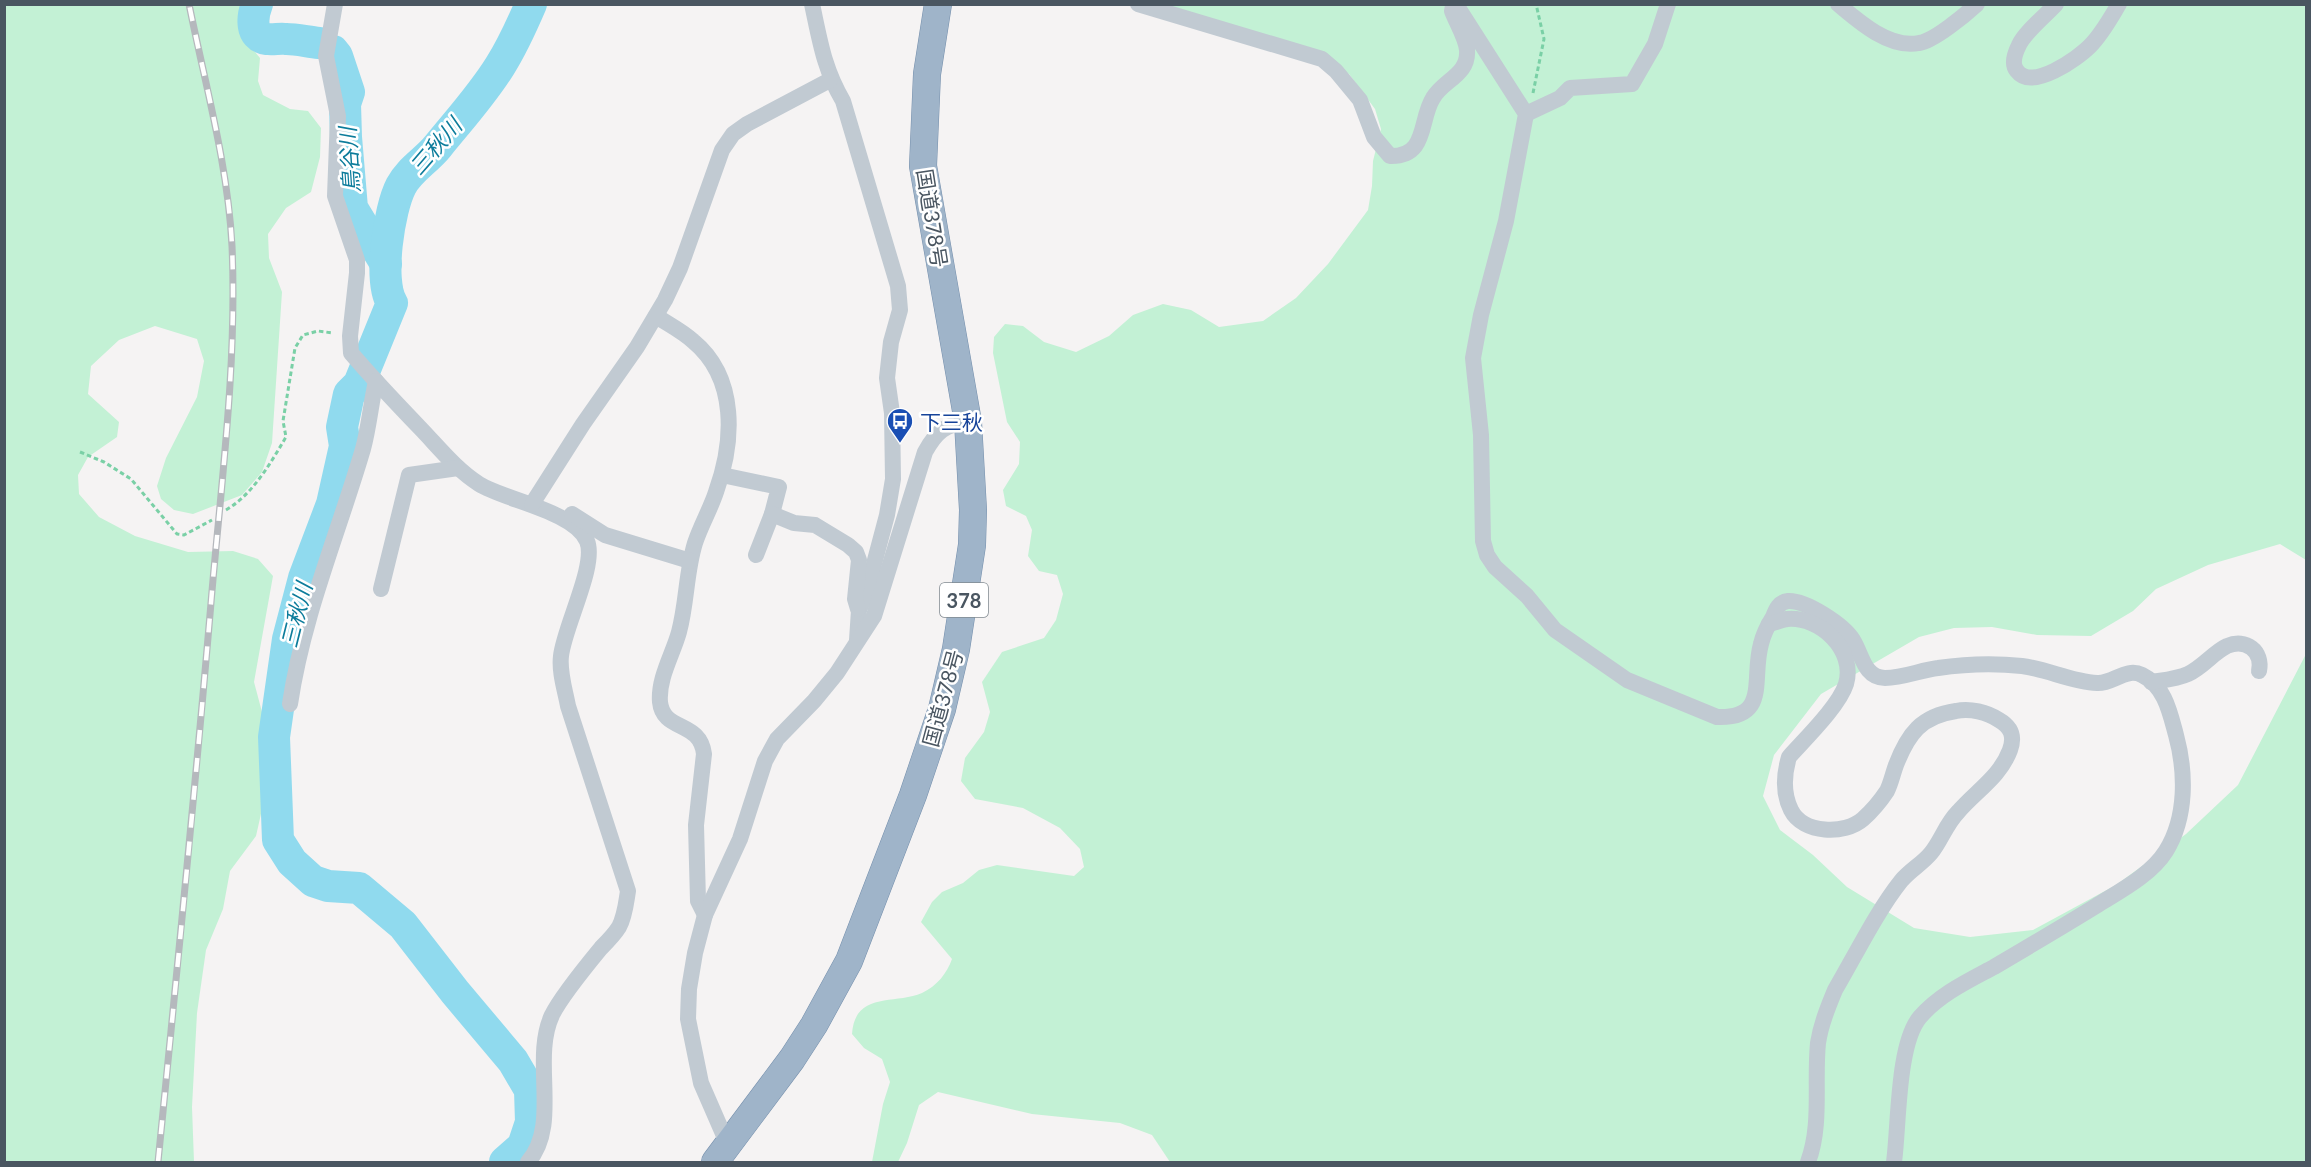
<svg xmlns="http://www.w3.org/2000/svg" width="2311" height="1167" font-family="Lato,'Noto Sans JP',sans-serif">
  <rect width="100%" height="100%" fill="#f5f3f3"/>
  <g fill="#c3f1d5">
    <path d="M 5,4 L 243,5 C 236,30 244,39 260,58 L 258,81 L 263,95 L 290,109 L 308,111 L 321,128 L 320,157 L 311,192 L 286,208 L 268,234 L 269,258 L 282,292 L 272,443 L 262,472 L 242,495 L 193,514 L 174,510 L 161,499 L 157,486 L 166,458 L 197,397 L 204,361 L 197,339 L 155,326 L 119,340 L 91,366 L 88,394 L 119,422 L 117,437 L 88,457 L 78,475 L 79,494 L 99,517 L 135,536 L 188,552 L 233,551 L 258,559 L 273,576 L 254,682 L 262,712 L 263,805 L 256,836 L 230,871 L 223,909 L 206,950 L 197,1013 L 192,1107 L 194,1162 L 5,1162 Z"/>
    <path d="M 1140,5 L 2306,5 L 2306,560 L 2280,544 L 2208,565 L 2156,589 L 2133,611 L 2091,636 L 2037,635 L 1992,627 L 1954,628 L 1919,637 L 1821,694 L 1774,755 L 1763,796 L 1780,830 L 1813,855 L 1847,887 L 1914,928 L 1970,937 L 2033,930 L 2116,885 L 2186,834 L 2238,785 L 2306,654 L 2306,1162 L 1170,1162 L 1152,1135 L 1120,1123 L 1032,1114 L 938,1092 L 919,1105 L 907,1143 L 898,1162 L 872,1162 L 883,1104 L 890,1082 L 882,1059 L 864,1048 L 852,1034 C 855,991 894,1005 922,993 C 937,986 947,973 952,959 L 921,922 L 932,902 L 942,892 L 963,883 L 979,870 L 997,865 L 1074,876 L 1084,867 L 1080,849 L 1060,828 L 1023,808 L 975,799 L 961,781 L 965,758 L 984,732 L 990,712 L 982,682 L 1002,652 L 1044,638 L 1056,620 L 1063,594 L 1057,575 L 1039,571 L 1028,556 L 1032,530 L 1026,516 L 1006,506 L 1003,490 L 1019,464 L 1020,442 L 1007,422 L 993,353 L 994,337 L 1005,324 L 1023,326 L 1044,342 L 1076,352 L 1109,336 L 1133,315 L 1163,304 L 1191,310 L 1219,327 L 1263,321 L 1296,298 L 1328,264 L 1368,210 L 1372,186 L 1373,161 L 1381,129 L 1375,109 L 1349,74 Z"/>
  </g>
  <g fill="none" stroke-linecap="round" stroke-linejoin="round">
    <g stroke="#90daee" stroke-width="32">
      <path d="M 257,4 C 252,17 250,37 267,39 C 273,40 280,38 286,39 C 297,39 308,42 319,43"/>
      <polyline points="333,51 337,56 349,92 345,104 346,137 352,208 386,264"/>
      <path d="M 505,1162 L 523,1146 L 531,1122 L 530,1090 L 513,1061 L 455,992 L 403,925 L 359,888 L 328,886 L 313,881 L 292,862 L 278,840 L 274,737 L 288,639 L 304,578 L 332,504 L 345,446 L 342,427 L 349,394 L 359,384 L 392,303 C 378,281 389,209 401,186 C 409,170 427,160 438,146 C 459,120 482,95 500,66 C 512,47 522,25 531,4"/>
    </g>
    <g stroke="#7690ad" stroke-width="28">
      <polyline id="trunk" points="715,1162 792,1059 814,1025 849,961 913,795 942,709 956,649 972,545 973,510 968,422 923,166 927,74 938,4"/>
    </g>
    <g stroke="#7ad0a6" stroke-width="3" stroke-dasharray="4.5 3" stroke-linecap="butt">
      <polyline points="1533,93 1544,39 1536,4"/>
      <polyline points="80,452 104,462 131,479 177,534 184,535 212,520"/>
      <path d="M 226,510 C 253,494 270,464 286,437 L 283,421 L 295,348 L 303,335 L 318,331 L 333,333"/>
    </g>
    <g stroke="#c1cad2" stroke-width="16">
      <path d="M 335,4 L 326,56 L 338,116 L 335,196 L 357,260 L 357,273 L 350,336 L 351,353 C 374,380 398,405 423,431 C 440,449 457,470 479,484 C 504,500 574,511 587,541 C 597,565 564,627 561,656 C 559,672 565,690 568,706 L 628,891 C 626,903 625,916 619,927 C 614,935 607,942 601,948 C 587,965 561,997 552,1015 C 531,1060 561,1124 528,1162"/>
      <path d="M 812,4 C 820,41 824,69 843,101 L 898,286 L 900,310 L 891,342 L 887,378 L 892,413 L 893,479 L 887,515 L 866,594 L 859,610 L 857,640"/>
      <path d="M 1138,4 L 1322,59 L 1336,71 L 1360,100 L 1374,137 L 1390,156 C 1428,157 1419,120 1433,98 C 1443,80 1469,75 1467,50 C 1466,38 1456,22 1452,11 L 1453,6 L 1457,6 L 1526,114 L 1506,221 L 1481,315 L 1473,358 L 1481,435 L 1483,541 L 1487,555 L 1495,567 L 1527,596 L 1555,630 L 1627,680 L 1717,717 C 1770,719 1751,679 1761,644 C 1763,635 1768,625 1773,617 C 1776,609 1779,602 1788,601 C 1806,600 1844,625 1853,640 C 1862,654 1864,678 1885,678 C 1903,678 1921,670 1938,668 C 1965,664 1995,663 2022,666 C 2047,669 2072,682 2097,683 C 2113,684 2126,667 2142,675 C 2165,686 2170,713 2176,735 C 2186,772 2187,817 2166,851 C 2151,875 2120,891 2096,906 C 2062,927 2028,947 1994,967 C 1968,981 1940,994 1920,1017 C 1897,1044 1899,1126 1894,1162"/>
      <path d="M 1838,4 C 1859,22 1890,49 1919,43 C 1934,41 1965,15 1977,4"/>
      <path d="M 2056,4 C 2046,15 2024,33 2019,45 C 2015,53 2011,64 2017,71 C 2032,91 2077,59 2090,46 C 2102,34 2110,19 2119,4"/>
      <polyline points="1526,114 1560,98 1570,88 1632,84 1655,44 1668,4"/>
      <path d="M 656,316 C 668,324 682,331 693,341 C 738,378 734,442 716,492 C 710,510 701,525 695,543 C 686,572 687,602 679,632 C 673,654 658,678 660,702 C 663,732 700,720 704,754 L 696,825 L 698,901 L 705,915"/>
      <polyline points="722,475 779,487 772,514 756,555"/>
      <polyline points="532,504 583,424 637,347 665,300 680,268 722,150 733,134 747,124 830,80"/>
      <polyline points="572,514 605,535 690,561"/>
      <polyline points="772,514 794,523 815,525 848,545 856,552 859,560 855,599 858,609"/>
      <polyline points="381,589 409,475 458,468"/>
      <path d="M 1769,624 C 1774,623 1781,620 1787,619 C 1820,616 1856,650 1846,684 C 1839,706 1805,739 1789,757 C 1784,774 1783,794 1791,810 C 1803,834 1845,835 1863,819 C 1872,811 1881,800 1887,791 C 1891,783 1893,773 1896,765 C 1908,734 1921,716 1956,711 C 1970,708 1987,712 1999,720 C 2011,727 2015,736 2010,750 C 2000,777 1976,791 1958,812 C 1946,824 1941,841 1931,853 C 1922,864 1910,870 1901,881 C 1877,911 1855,956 1835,990 C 1828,1007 1821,1024 1818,1043 C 1814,1082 1822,1125 1808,1162"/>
      <path d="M 2151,682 C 2164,680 2177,679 2188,674 C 2203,667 2214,652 2227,646 C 2246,638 2263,651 2259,671"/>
      <path d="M 290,704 C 303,616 338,534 363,449 C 369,427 371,403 376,381"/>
      <path d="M 728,1145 L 701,1083 L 688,1019 L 689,989 L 695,953 L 705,915 L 740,839 L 765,761 L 777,739 L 814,701 L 837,673 L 874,616 L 925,452 C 936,432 945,424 968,422"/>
    </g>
    <use href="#trunk" stroke="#9fb4c9" stroke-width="27"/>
    <g stroke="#b5b8bd" stroke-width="7">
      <path id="rail" d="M 158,1162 C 177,972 196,782 212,591 C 222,477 237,361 232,246 C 228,165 205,84 189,4"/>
    </g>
    <use href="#rail" stroke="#fff" stroke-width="4.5" stroke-dasharray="14" stroke-linecap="butt"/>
  </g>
  <defs>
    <g id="bus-pin" transform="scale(1.35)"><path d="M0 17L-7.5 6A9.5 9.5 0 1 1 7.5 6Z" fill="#1a4fb4" stroke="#fff"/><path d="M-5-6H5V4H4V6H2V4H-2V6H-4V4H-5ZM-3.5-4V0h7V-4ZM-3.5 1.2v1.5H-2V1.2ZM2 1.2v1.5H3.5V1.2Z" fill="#fff"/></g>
  </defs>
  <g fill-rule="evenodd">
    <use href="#bus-pin" x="900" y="421"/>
  </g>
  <g text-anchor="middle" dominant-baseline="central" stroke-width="5" stroke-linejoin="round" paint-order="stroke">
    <rect fill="#fff" stroke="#808990" stroke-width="1.5" x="940" y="583" width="48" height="34" rx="4.5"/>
    <g font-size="20" font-weight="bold" fill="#4a5661">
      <text x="964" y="600">378</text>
    </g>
    <g font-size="21" fill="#4a5661" stroke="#fff">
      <text transform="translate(933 218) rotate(81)">国道378号</text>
      <text transform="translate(942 698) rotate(-75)">国道378号</text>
    </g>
    <g font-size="21" fill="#164399" stroke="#fff" text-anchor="start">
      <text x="920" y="421">下三秋</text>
    </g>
    <g font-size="22" font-style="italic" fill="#0c7c9b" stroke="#fff">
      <text transform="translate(435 146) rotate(-49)">三秋川</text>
      <text transform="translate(349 160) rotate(-94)">鳥谷川</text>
      <text transform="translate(296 615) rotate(-76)">三秋川</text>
    </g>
  </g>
  <rect width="2311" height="1167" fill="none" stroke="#4a5661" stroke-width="12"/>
</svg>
